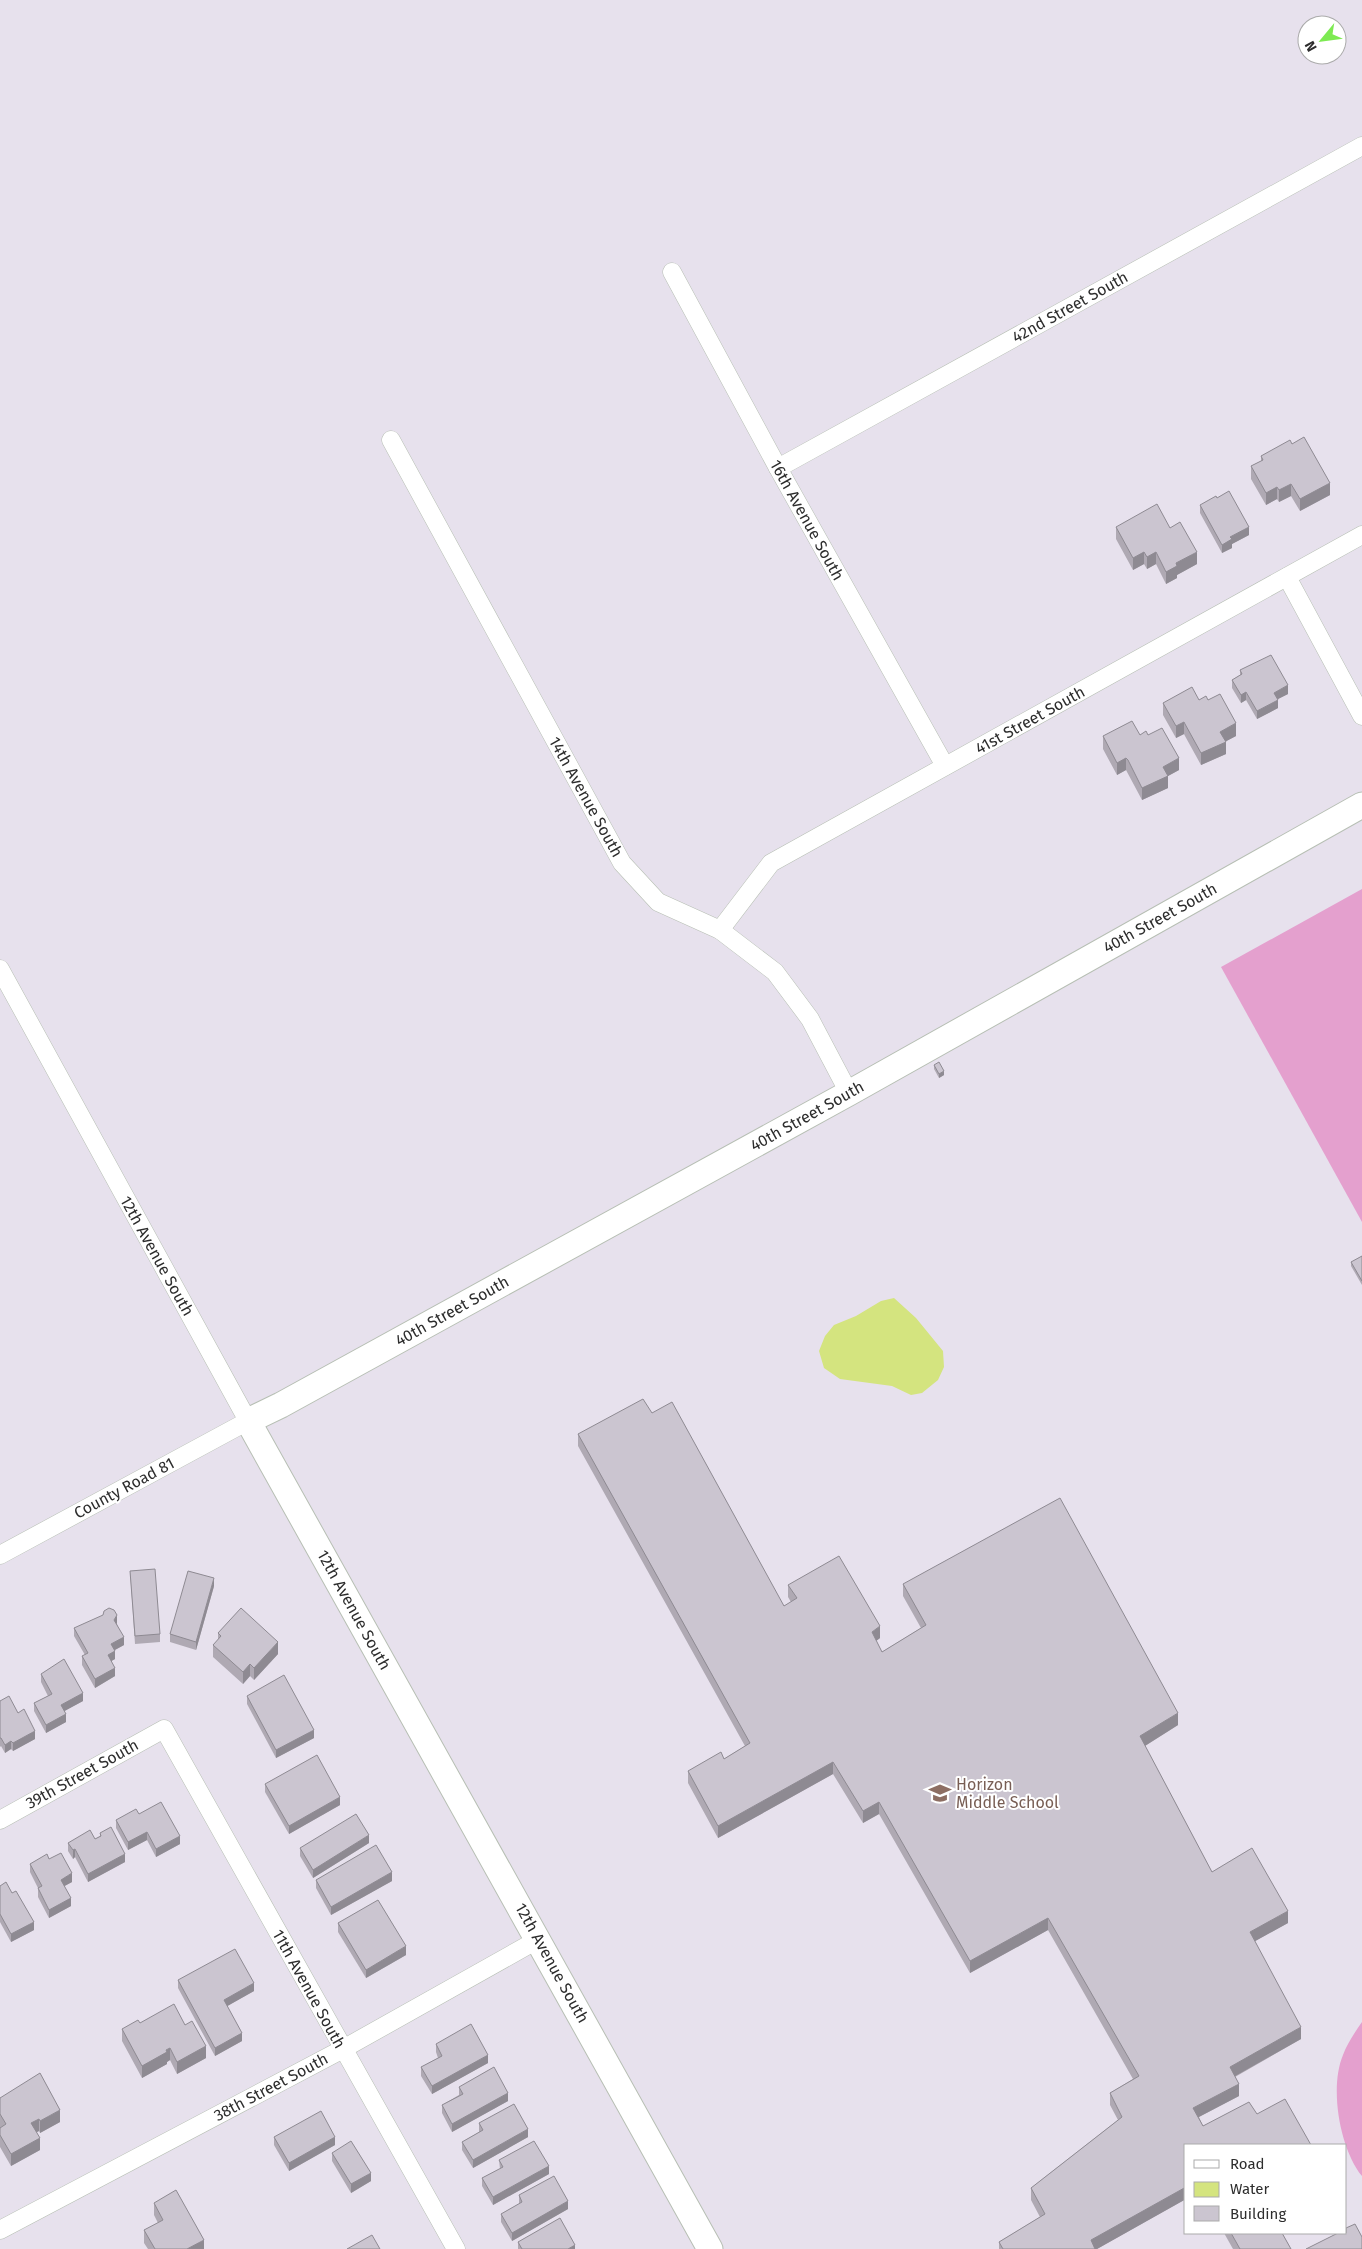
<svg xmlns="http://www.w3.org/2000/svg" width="1362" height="2249" font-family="'Fira Sans',sans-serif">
  <rect width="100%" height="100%" fill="#e7e1ed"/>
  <g fill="#e4a0ce">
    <polygon points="1362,889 1362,1222 1221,967"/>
    <path d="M 1362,2022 L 1362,2176 C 1340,2149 1329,2088 1343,2055 C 1347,2044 1355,2032 1362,2022 Z"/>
  </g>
  <polygon fill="#d4e47f" points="894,1298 916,1318 943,1351 944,1367 938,1380 922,1393 911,1395 892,1386 840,1379 824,1368 819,1351 825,1336 834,1325 856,1316 881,1301"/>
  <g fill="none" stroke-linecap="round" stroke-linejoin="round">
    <g stroke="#b7bfb4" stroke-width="19">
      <g id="street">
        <polyline points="672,272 778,468 945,766"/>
        <polyline points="391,440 622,863 658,902 720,930 775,972 810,1019 849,1093"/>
        <polyline points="778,468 1362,146"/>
        <polyline points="1287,577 1362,716"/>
        <polyline points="720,930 771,863 1362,535"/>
        <polyline points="0,969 248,1421 0,1555"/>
        <polyline points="0,1820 164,1729 456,2249"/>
        <polyline points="0,2230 343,2049 539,1939"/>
      </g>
    </g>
    <g stroke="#b7bfb4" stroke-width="27">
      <polyline id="secondary" points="710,2249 248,1421 281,1405 849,1093 1362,805"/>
    </g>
    <use href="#street" stroke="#fff" stroke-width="18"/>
    <use href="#secondary" stroke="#fff" stroke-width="25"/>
  </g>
  <g fill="#afa9b3">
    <polygon points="1292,444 1330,495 1300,511 1291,496 1279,502 1277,499 1266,505 1251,479 1251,466 1261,461 1261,456"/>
    <polygon points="1200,505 1249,535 1232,544 1232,548 1222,553 1200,513"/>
    <polygon points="1116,527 1170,528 1197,564 1177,575 1177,578 1166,584 1156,564 1147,569 1144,564 1133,570 1116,539"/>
    <polygon points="1240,670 1288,694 1278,699 1278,708 1257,719 1246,700 1241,703 1232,688 1232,680 1240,675"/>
    <polygon points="1199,700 1208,700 1236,736 1226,741 1226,754 1201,765 1185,736 1184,734 1176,738 1163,715 1163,703"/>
    <polygon points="1148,735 1179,770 1168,776 1168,788 1142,800 1126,770 1117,775 1103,749 1103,736"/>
    <polygon points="934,1065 944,1075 939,1078 934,1069"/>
    <polygon points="1362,1256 1362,1285 1351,1266 1351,1262"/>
    <polygon points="652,1413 784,1606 791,1602 788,1597 788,1585 880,1638 876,1641 882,1652 921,1628 903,1596 903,1584 1178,1725 1145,1746 1212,1872 1288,1923 1255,1941 1301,2039 1235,2077 1239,2096 1199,2117 1203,2126 1257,2114 1311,2145 1186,2145 1186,2199 1097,2249 999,2249 999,2242 1040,2217 1031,2200 1031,2188 1118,2120 1110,2105 1110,2093 1133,2079 1048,1930 970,1973 879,1814 863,1823 833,1774 718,1838 688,1783 688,1771 724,1759 745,1746 578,1446 578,1434"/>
    <polygon points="130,1571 160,1634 160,1642 135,1644"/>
    <polygon points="214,1586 196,1650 170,1642 170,1634"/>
    <polygon points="117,1623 117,1624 124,1645 115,1650 115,1659 111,1661 115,1676 95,1688 82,1665 82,1656 85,1655 74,1636 74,1628"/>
    <polygon points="218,1633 278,1654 254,1680 250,1676 243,1684 213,1657 213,1645 218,1640"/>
    <polygon points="41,1674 83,1701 64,1711 66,1722 46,1733 34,1711 34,1703 48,1696 41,1682"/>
    <polygon points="247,1696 314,1738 276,1758 247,1704"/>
    <polygon points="0,1701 18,1713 35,1739 13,1751 11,1749 5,1753 1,1746 0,1747"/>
    <polygon points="265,1784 340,1805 289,1834 265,1792"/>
    <polygon points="139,1814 180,1844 156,1857 147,1840 128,1850 116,1828 116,1820"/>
    <polygon points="100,1833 125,1862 88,1882 75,1857 73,1859 68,1851 68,1843 95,1839 100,1836"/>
    <polygon points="369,1843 313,1878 300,1856 300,1848"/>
    <polygon points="49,1859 72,1882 64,1886 71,1906 49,1918 38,1897 38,1888 30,1872 30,1864"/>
    <polygon points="316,1880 392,1881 331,1915 316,1888"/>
    <polygon points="0,1886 34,1930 11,1942 0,1922"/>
    <polygon points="338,1923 406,1955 366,1978 338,1932"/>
    <polygon points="178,1980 254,1991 227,2006 242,2041 215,2056 178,1988"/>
    <polygon points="140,2023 185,2025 206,2058 177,2074 170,2060 167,2062 167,2064 142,2078 122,2041 122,2029"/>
    <polygon points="436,2044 488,2063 432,2094 421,2076 421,2067 438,2058 436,2052"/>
    <polygon points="459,2087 508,2101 452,2132 442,2113 442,2105 459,2095"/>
    <polygon points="0,2098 60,2122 40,2133 39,2131 37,2132 40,2150 11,2166 0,2147"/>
    <polygon points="479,2123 528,2137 473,2168 462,2150 462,2142 479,2132"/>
    <polygon points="274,2137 335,2145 289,2171 274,2145"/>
    <polygon points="332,2153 371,2181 351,2193 332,2161"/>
    <polygon points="499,2160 549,2174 493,2205 482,2186 482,2178 500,2169"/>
    <polygon points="519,2195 568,2209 512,2241 501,2222 501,2214 519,2204"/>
    <polygon points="154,2203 204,2249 148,2249 144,2243 144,2230 158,2223 154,2215"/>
    <polygon points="1224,2233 1282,2233 1291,2249 1233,2249"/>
    <polygon points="518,2242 575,2249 518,2249"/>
  </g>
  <g fill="#8e8a92">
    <polygon points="1330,483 1330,495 1300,511 1300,499"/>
    <polygon points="1291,484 1291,496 1279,502 1279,490"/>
    <polygon points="1277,487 1277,499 1266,505 1266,493"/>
    <polygon points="1249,527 1249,535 1232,544 1232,548 1222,553 1222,545 1230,537"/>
    <polygon points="1144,552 1144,564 1133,570 1133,558"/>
    <polygon points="1156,552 1156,564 1147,569 1147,557"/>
    <polygon points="1197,552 1197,564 1177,575 1177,578 1166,584 1166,572 1176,563"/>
    <polygon points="1288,685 1288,694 1274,701 1274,693"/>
    <polygon points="1246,692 1246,700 1241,703 1241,695"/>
    <polygon points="1278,700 1278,708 1257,719 1257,711"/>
    <polygon points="1184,722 1184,734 1176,738 1176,726"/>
    <polygon points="1236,723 1236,736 1221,744 1226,742 1226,754 1201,765 1201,753 1220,732"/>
    <polygon points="1126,758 1126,770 1117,775 1117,763"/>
    <polygon points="1179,758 1179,770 1168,776 1168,788 1142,800 1142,788 1163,767"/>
    <polygon points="944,1071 944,1075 939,1078 939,1074"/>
    <polygon points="214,1578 214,1586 196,1650 196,1642"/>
    <polygon points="117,1615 117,1623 114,1628 114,1620"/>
    <polygon points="880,1626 880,1638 872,1644 872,1632"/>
    <polygon points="124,1637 124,1645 111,1652 111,1644"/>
    <polygon points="278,1642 278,1654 254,1680 254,1668"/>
    <polygon points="115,1651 115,1659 108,1663 108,1655"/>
    <polygon points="250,1664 250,1676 243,1684 243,1672"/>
    <polygon points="115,1668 115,1676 95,1688 95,1679"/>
    <polygon points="83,1693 83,1701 61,1713 61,1705"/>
    <polygon points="1178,1713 1178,1725 1140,1749 1140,1736"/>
    <polygon points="66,1714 66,1722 46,1733 46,1725"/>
    <polygon points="314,1730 314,1738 276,1758 276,1750"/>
    <polygon points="35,1731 35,1739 13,1751 13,1743"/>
    <polygon points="11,1741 11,1749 5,1753 5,1745"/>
    <polygon points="833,1762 833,1774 718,1838 718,1826"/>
    <polygon points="340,1797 340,1805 289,1834 289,1826"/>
    <polygon points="879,1802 879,1814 863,1823 863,1811"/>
    <polygon points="147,1832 147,1840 128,1850 128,1842"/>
    <polygon points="369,1835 369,1843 313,1878 313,1870"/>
    <polygon points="180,1836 180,1844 156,1857 156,1849"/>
    <polygon points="75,1849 75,1857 73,1859 73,1850"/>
    <polygon points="125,1854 125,1862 88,1882 88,1874"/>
    <polygon points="392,1872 392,1881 331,1915 331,1907"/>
    <polygon points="72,1873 72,1882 61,1888 61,1880"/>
    <polygon points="71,1898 71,1906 49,1918 49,1910"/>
    <polygon points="1288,1911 1288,1923 1250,1944 1250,1932"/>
    <polygon points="1048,1918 1048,1930 970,1973 970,1961"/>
    <polygon points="34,1922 34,1930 11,1942 11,1934"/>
    <polygon points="406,1946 406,1955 366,1978 366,1970"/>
    <polygon points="254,1983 254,1991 224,2008 224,2000"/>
    <polygon points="1301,2027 1301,2039 1230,2079 1230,2067"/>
    <polygon points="242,2033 242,2041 215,2056 215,2048"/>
    <polygon points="206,2046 206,2058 177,2074 177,2062"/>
    <polygon points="170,2048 170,2060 167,2062 167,2064 142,2078 142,2066"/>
    <polygon points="488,2055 488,2063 432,2094 432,2086"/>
    <polygon points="1239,2084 1239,2096 1193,2120 1193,2108"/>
    <polygon points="508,2093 508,2101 452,2132 452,2124"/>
    <polygon points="60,2110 60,2122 40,2133 40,2121"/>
    <polygon points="39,2119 39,2131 31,2135 31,2123"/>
    <polygon points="528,2129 528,2137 473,2168 473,2160"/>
    <polygon points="335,2137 335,2145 289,2171 289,2163"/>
    <polygon points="40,2138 40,2150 11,2166 11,2154"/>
    <polygon points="549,2166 549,2174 493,2205 493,2197"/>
    <polygon points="371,2173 371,2181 351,2193 351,2184"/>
    <polygon points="1186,2187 1186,2199 1097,2249 1091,2249 1091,2240"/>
    <polygon points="568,2201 568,2209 512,2241 512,2233"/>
    <polygon points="204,2240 204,2249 187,2249"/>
    <polygon points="575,2245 575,2249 568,2249"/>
  </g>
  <g fill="#cbc5d0" stroke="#8e8a92">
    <polygon points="1304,437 1330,483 1300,499 1291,484 1279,490 1277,487 1266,493 1251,466 1263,460 1261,456 1290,440 1292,444"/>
    <polygon points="1229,491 1249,527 1230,537 1232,539 1222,545 1200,505 1216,496 1217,498"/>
    <polygon points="1157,504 1170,528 1180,522 1197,552 1176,563 1177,566 1166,572 1156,552 1147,557 1144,552 1133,558 1116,527"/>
    <polygon points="1271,655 1288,685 1274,693 1278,700 1257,711 1246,692 1241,695 1232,680 1242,674 1240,670"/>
    <polygon points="1192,687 1199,700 1206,696 1208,700 1220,694 1236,723 1220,732 1226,742 1201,753 1185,724 1184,722 1176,726 1163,703"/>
    <polygon points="1132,721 1140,735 1146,731 1148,735 1162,728 1179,758 1163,767 1168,776 1142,788 1128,760 1126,758 1117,763 1103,736"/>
    <polygon points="939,1062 944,1071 939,1074 934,1065"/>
    <polygon points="1362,1256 1362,1281 1351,1262"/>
    <polygon points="643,1399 652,1413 672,1402 784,1606 797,1598 788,1585 839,1556 880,1626 872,1632 882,1652 926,1625 903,1584 1060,1498 1178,1713 1140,1736 1212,1872 1252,1848 1288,1911 1250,1932 1301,2027 1230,2067 1239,2084 1193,2108 1203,2126 1249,2102 1257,2114 1285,2099 1311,2145 1186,2145 1186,2187 1091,2240 1095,2249 1003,2249 999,2242 1045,2214 1031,2188 1122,2117 1110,2093 1139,2076 1048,1918 970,1961 879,1802 863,1811 833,1762 718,1826 688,1771 721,1752 724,1759 750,1743 578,1434"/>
    <polygon points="155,1569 160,1634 135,1636 130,1571"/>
    <polygon points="188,1571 214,1578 196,1642 170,1634"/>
    <polygon points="109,1608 114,1610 117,1615 114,1620 124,1637 111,1644 115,1651 108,1655 115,1668 95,1679 82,1656 88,1653 74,1628 103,1615 104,1611"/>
    <polygon points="241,1608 278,1642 254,1668 250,1664 243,1672 213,1645 221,1636 218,1633"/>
    <polygon points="64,1659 83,1693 61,1705 66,1714 46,1725 34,1703 52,1694 41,1674"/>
    <polygon points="284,1675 314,1730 276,1750 247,1696"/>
    <polygon points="9,1696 18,1713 24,1709 35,1731 13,1743 11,1741 5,1745 1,1738 0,1738 0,1701"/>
    <polygon points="317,1755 340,1797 289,1826 265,1784"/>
    <polygon points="161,1802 180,1836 156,1849 147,1832 128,1842 116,1820 136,1809 139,1814"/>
    <polygon points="356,1814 369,1835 313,1870 300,1848"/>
    <polygon points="111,1827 125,1854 88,1874 75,1849 73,1850 68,1843 90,1830 95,1839 101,1836 100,1833"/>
    <polygon points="376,1845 392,1872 331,1907 316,1880"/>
    <polygon points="61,1853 72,1873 61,1880 71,1898 49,1910 38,1888 42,1886 30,1864 47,1854 49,1859"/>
    <polygon points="6,1882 12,1893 16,1891 34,1922 11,1934 0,1914 0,1886"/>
    <polygon points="378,1900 406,1946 366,1970 338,1923"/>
    <polygon points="235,1949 254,1983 224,2000 242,2033 215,2048 178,1980"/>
    <polygon points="174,2004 185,2025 192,2021 206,2046 177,2062 170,2048 166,2050 167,2052 142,2066 122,2029 138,2020 140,2023"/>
    <polygon points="471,2024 488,2055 432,2086 421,2067 442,2056 436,2044"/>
    <polygon points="494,2067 508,2093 452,2124 442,2105 463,2094 459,2087"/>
    <polygon points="40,2073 60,2110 40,2121 39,2119 31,2123 40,2138 11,2154 0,2135 0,2128 6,2124 0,2114 0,2098"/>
    <polygon points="514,2104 528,2129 473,2160 462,2142 483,2130 479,2123"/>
    <polygon points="321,2111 335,2137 289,2163 274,2137"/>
    <polygon points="351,2141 371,2173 351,2184 332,2153"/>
    <polygon points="534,2141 549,2166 493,2197 482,2178 503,2167 499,2160"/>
    <polygon points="554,2176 568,2201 512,2233 501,2214 522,2202 519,2195"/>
    <polygon points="176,2190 204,2240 187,2249 155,2249 144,2230 163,2220 154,2203"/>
    <polygon points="560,2218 575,2245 568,2249 522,2249 518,2242"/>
    <polygon points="1355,2224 1362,2237 1362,2249 1306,2249 1338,2233 1346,2233 1346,2228"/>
    <polygon points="1231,2233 1282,2233 1291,2249 1240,2249"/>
    <polygon points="372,2235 380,2249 347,2249"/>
  </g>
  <defs>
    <g id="school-bare" transform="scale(1.725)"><path d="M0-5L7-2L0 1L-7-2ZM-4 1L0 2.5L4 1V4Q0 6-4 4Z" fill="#8d6e63" stroke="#fff" stroke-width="2.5" paint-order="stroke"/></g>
  </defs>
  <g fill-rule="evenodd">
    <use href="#school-bare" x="940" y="1793"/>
  </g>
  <g text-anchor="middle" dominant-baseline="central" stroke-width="4" stroke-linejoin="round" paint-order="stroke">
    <g font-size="16" fill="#2d2d2d" stroke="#fff">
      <text transform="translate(1070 307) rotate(-29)">42nd Street South</text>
      <text transform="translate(807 520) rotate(61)">16th Avenue South</text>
      <text transform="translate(1030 720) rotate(-29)">41st Street South</text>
      <text transform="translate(586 797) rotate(61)">14th Avenue South</text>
      <text transform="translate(1160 918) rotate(-29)">40th Street South</text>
      <text transform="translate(807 1116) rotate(-29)">40th Street South</text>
      <text transform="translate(157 1256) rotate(61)">12th Avenue South</text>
      <text transform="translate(452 1311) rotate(-29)">40th Street South</text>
      <text transform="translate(124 1488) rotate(-28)">County Road 81</text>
      <text transform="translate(354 1610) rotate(61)">12th Avenue South</text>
      <text transform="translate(82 1774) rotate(-29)">39th Street South</text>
      <text transform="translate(552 1963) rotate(61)">12th Avenue South</text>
      <text transform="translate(309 1989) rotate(61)">11th Avenue South</text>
      <text transform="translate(271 2087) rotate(-28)">38th Street South</text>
    </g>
    <g font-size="16" fill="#785e54" stroke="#fff" text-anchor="start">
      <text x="956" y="1784">Horizon<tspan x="956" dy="18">Middle School</tspan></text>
    </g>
  </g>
  <rect x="1184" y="2144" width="162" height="90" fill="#ffffff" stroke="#ababab"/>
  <rect x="1194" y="2160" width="25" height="8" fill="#ffffff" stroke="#ababab"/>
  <text x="1230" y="2169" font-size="15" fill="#2d2d2d">Road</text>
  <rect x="1194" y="2182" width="25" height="15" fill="#d4e47f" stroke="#ababab"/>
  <text x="1230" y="2194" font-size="15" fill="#2d2d2d">Water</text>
  <rect x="1194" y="2206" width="25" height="15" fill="#cbc5d0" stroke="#ababab"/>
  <text x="1230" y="2219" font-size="15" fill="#2d2d2d">Building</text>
  <g transform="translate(1322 40) rotate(241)"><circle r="24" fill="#ffffff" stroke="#ababab"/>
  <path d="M0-4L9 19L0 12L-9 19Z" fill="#7dea52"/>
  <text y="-8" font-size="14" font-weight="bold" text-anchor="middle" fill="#2d2d2d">N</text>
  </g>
</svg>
